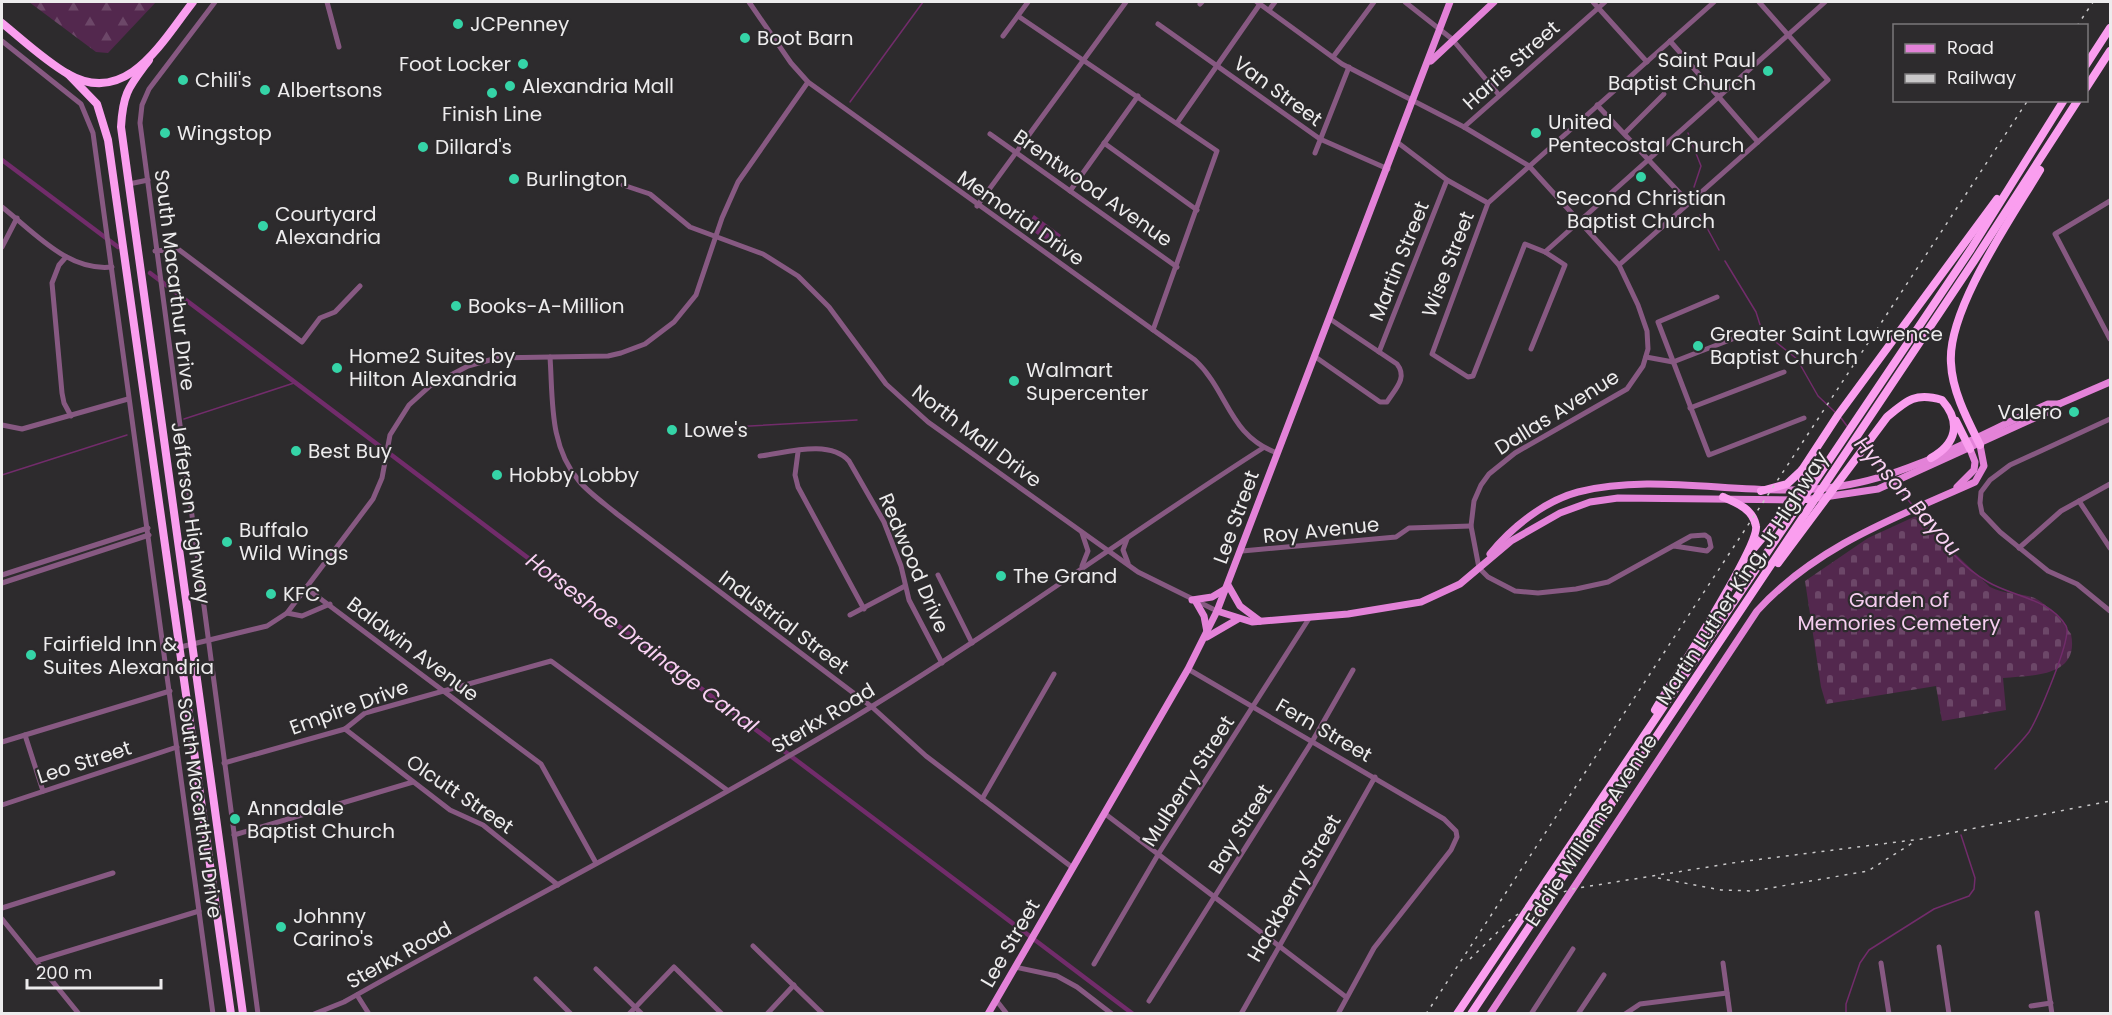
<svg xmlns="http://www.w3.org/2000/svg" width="2112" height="1015" font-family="Poppins,sans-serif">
  <defs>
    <pattern id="forest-firs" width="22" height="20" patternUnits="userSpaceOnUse" patternTransform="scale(1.5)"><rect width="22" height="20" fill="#53284e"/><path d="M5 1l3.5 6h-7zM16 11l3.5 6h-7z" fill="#6c4768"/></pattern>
    <pattern id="cemetery-stones" width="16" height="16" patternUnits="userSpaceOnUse" patternTransform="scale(1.5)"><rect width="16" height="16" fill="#53284e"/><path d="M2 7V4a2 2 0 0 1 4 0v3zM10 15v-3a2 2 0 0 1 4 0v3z" fill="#6c4768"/></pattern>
  </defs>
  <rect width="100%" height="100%" fill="#2d2b2d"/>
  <polygon fill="url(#forest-firs)" points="29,2 156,2 108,53 96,52"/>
  <path fill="url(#cemetery-stones)" d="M 1916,516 L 1990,587 C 2004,594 2018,593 2032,597 C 2046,602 2063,622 2071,634 C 2080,678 2031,675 2003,678 L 2006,710 L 1942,721 L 1936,686 L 1826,704 L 1821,687 L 1805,581 L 1868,538 Z"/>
  <polygon fill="#722c6b" points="1034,215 1061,235 1053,246 1026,226"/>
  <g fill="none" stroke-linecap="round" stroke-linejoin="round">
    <g stroke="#722c6b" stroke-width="1.5">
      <polyline points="850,102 923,2"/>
      <polyline points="1688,133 1701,166 1694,187"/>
      <polyline points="1700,215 1719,250"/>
      <polyline points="1725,261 1756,312 1762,331 1797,359 1818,396 1836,413"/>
      <polyline points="1841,418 1847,426"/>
      <polyline points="184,419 294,383"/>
      <polyline points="731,427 857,420"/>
      <polyline points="1868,451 1886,472"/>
      <polyline points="2,475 127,435"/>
      <polyline points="1894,483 1914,507"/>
      <path d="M 1917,511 C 1938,537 1958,565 1988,582 C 2013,597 2049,598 2066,626 C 2073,637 2037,719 2029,732 C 2019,745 2006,757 1995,769"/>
      <polyline points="1846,1014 1846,1004 1860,963 1869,950 1934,909 1969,896 1974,889 1975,878 1961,835"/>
    </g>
    <g stroke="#722c6b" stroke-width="4.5">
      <polyline points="2,160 118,247"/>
      <polyline points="150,273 1133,1014"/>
    </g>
    <g stroke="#875982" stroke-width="5">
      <polyline points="215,2 149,89 142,105 140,123 258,1014"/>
      <polyline points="327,2 339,47"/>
      <path d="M 749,2 L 791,63 L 808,82 L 1195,360 C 1229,392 1228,435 1277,453"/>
      <polyline points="1257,2 1342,64 1464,127 1529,166 1619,265 1638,305 1647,331 1648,349 1643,366 1627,389 1515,453 1489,474 1481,485 1474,501 1471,526 1479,568 1488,577 1515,591 1538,593 1576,589 1608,582 1691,536 1705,535 1709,538 1711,547 1707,551 1674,546"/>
      <polyline points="1405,2 1452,39 1499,95"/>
      <polyline points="1593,2 1647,62"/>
      <polyline points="1714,2 1488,203 1432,354 1468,377 1473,376 1525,244 1545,252 1825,2"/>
      <polyline points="1200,4 1202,2"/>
      <polyline points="1269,10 1275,2"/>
      <polyline points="1018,16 1217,151 1153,330"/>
      <polyline points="1158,24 1320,139 1388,169"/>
      <polyline points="1003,36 1028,2"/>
      <polyline points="2,41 81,104 93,133 213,1014"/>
      <polyline points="1670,41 1758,142"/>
      <polyline points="1333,57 1374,2"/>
      <polyline points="1597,105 1689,203"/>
      <polyline points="1177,123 1260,4"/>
      <polyline points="1464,127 1605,2"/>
      <polyline points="1625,133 1664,94"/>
      <polyline points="990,134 1177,267"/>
      <polyline points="1397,142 1447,180 1488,203"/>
      <polyline points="1104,143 1197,210"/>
      <polyline points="1315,153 1349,67"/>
      <polyline points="129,184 148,180"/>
      <polyline points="623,185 650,194 690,227 763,254 798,276 829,307 886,384 928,422 1138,572 1217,611"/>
      <polyline points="1070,191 1138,96"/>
      <polyline points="2110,201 2055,234 2110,339"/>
      <polyline points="977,206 1126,2"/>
      <path d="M 2,207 C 34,232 68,272 112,267"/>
      <polyline points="2,247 17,218"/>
      <polyline points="155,251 178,249 302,342 320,318 335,312 360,286"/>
      <polyline points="66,257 59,265 52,283 62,393 64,403 71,416"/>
      <polyline points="1619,265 1828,80 1759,2"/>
      <polyline points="1717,297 1658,322 1709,455 1804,418"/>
      <polyline points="1531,349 1565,265 1545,252"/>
      <polyline points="1379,352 1447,180"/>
      <path d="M 1314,356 L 1380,402 L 1387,402 C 1395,389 1408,378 1397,364 L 1330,319"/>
      <path d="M 550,357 C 553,400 549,446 579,481 C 589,493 605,504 617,514 L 872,707 L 926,756 L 1073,868"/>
      <polyline points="1646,357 1673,362 1740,336"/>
      <polyline points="1690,408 1784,372"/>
      <polyline points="2110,419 2010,465 1990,480 1981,492 1980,503 1982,513 2000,532 2048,571 2077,584 2110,611"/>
      <polyline points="2,425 22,429 128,399"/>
      <polyline points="798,452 795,475 798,487 864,609"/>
      <path d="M 760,456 C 786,453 829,439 849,461 L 884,522 L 901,566 L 909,600 L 942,663"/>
      <polyline points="2079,501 2110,548"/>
      <polyline points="1082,533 1088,551 1082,566"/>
      <polyline points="1127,539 1123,550 1128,563"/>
      <polyline points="2019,548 2061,511 2110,484"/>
      <polyline points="1242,551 1396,537 1409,528 1471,526"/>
      <polyline points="2,575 148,528"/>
      <polyline points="938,575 972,643"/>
      <polyline points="2,583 149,535"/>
      <polyline points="306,588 541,764 596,863"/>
      <polyline points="287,613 302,616 330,604"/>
      <polyline points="850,615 905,586"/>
      <polyline points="164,651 267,626 287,613 373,499 382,478 390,435 409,405 430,386 468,366 497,358 608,356 621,353 645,344 674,322 696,295 722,218 738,182 808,82"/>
      <polyline points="1188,669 1444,819 1456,831 1457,837 1451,850 1374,948 1338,1014"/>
      <polyline points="345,729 450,810 483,825 558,885"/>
      <polyline points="25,735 43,791"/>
      <polyline points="2,742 170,691"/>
      <polyline points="224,763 345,729 365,713 551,661 727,790"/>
      <polyline points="982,799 1054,674"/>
      <polyline points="2,805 177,747"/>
      <polyline points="1104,813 1346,997"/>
      <polyline points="234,835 413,782"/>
      <polyline points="2,908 113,873"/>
      <polyline points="2037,913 2052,1014"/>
      <polyline points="2,919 79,1014"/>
      <polyline points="753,946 823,1014"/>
      <polyline points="1939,947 1949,1014"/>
      <polyline points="36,961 199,911"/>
      <polyline points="1723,963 1730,1014"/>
      <polyline points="1881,963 1889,1014"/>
      <polyline points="1094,964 1159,853 1310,617"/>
      <polyline points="1015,967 1057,976 1077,987 1112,1014"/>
      <polyline points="596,969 642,1014"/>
      <polyline points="536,979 571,1014"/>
      <polyline points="357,995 369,1014"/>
      <polyline points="996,1000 1007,1014"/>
      <polyline points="1149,1001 1313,740 1353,670"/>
      <polyline points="2031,1006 2051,1003"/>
      <path d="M 314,1014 L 344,1002 C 519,903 700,812 871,707 C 1005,625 1131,532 1263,448"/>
      <polyline points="629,1014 674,967 722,1014"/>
      <polyline points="767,1014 794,985"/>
      <polyline points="1241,1014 1375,777"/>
      <polyline points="1531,1014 1573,949"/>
      <polyline points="1578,1014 1604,975"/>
      <polyline points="1625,1014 1640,1004 1727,993"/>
    </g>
    <g stroke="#e382d8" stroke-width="7">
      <polyline points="1431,61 1494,2"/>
      <polyline points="1957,487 1974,470 1975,462 1970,449"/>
      <polyline points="1811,499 1878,489 2052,410 2059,404"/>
      <path d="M 1490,554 C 1511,528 1544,501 1578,492 C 1661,471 1755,500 1841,486 C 1911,476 1984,432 2048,404 L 2059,404 L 2110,382"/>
      <polyline points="1228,585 1240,606 1260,621"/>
      <polyline points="1192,600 1212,597 1227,588"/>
      <polyline points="1196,602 1204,616 1207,632"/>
      <polyline points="1217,611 1252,622 1348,614 1421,602 1460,584 1511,541 1560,513 1590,502 1618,498 1797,500"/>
      <polyline points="1207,637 1238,619"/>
      <polyline points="988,1014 1188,669 1217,611 1450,2"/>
      <path d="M 1490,1014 L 1757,611 C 1816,546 1897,517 1975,482 L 1984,466 L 1980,445"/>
    </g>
    <g stroke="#fa9eef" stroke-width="8">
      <path d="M 2,23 C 23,40 44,60 68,74 C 127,108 163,40 193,2"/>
      <path d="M 149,60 C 129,87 123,92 121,127 L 243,1014"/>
      <polyline points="2086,65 2110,28"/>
      <polyline points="68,74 97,104 108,140 231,1014"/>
      <polyline points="2086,88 2110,51"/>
      <polyline points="1956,421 1970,449"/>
      <path d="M 1980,445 C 1968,421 1952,391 1951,363 C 1947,310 2012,217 2040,170"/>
      <polyline points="1802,470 1802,482 1807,499"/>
      <polyline points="1761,491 1787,484 1802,470 1838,415 1997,199"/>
      <polyline points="1754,548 1788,507 1802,496"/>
      <path d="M 1778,563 L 1887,417 C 1907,400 1916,392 1942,400 C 1962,423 1956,444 1931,458"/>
      <path d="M 1655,710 C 1671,683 1760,546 1756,526 C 1753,509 1737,503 1723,497"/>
      <polyline points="1457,1014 1971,249 2064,100"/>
      <polyline points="1471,1014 1974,261 2078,100"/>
    </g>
    <g stroke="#c9c8c9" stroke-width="1.5" stroke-dasharray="3 6" stroke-linecap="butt">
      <polyline points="2077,26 2093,2"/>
      <polyline points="1658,878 1721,890 1753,891 1868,871 1914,842"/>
      <polyline points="1470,959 1512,918 1541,900 1572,889 1739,862 1921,839 2110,801"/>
      <polyline points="1426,1014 2028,100"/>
    </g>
  </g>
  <g fill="#35d4a7" stroke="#2d2b2d" stroke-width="2">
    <circle cx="458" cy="24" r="6"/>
    <circle cx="745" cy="38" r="6"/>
    <circle cx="523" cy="64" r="6"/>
    <circle cx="1768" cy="71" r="6"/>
    <circle cx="183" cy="80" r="6"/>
    <circle cx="510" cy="86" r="6"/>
    <circle cx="265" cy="90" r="6"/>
    <circle cx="492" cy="93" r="6"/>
    <circle cx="165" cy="133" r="6"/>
    <circle cx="1536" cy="133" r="6"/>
    <circle cx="423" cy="147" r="6"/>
    <circle cx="1641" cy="177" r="6"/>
    <circle cx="514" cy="179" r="6"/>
    <circle cx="263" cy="226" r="6"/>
    <circle cx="456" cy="306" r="6"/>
    <circle cx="1698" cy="346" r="6"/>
    <circle cx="337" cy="368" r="6"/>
    <circle cx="1014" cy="381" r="6"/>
    <circle cx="2074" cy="412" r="6"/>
    <circle cx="672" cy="430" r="6"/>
    <circle cx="296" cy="451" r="6"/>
    <circle cx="497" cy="475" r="6"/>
    <circle cx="227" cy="542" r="6"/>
    <circle cx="1001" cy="576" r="6"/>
    <circle cx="271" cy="594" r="6"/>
    <circle cx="31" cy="655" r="6"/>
    <circle cx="235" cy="819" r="6"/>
    <circle cx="281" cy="927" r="6"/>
  </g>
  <g text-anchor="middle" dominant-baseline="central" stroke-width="4.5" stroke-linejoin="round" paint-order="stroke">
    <g font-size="20" fill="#edeced" stroke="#2d2b2d" text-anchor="start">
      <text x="470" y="24">JCPenney</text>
      <text x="757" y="38">Boot Barn</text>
      <text x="1756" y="60" text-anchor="end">Saint Paul<tspan x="1756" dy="23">Baptist Church</tspan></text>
      <text x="511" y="64" text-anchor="end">Foot Locker</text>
      <text x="195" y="80">Chili's</text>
      <text x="522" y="86">Alexandria Mall</text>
      <text x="277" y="90">Albertsons</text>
      <text x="492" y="114" text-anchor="middle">Finish Line</text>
      <text x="1548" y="122">United<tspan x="1548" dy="23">Pentecostal Church</tspan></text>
      <text x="177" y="133">Wingstop</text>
      <text x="435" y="147">Dillard's</text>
      <text x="526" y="179">Burlington</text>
      <text x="1641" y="198" text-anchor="middle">Second Christian<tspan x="1641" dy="23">Baptist Church</tspan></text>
      <text x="275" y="214">Courtyard<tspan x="275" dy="23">Alexandria</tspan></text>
      <text x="468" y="306">Books-A-Million</text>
      <text x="1710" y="334">Greater Saint Lawrence<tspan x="1710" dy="23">Baptist Church</tspan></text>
      <text x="349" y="356">Home2 Suites by<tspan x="349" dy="23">Hilton Alexandria</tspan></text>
      <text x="1026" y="370">Walmart<tspan x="1026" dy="23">Supercenter</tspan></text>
      <text x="2062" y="412" text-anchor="end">Valero</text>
      <text x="684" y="430">Lowe's</text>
      <text x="308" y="451">Best Buy</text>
      <text x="509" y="475">Hobby Lobby</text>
      <text x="239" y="530">Buffalo<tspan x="239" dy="23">Wild Wings</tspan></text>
      <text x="1013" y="576">The Grand</text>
      <text x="283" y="594">KFC</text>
      <text x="43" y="644">Fairfield Inn &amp;<tspan x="43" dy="23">Suites Alexandria</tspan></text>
      <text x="247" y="808">Annadale<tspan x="247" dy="23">Baptist Church</tspan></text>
      <text x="293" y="916">Johnny<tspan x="293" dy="23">Carino's</tspan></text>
    </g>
    <g font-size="20" fill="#edeced" stroke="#2d2b2d">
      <text transform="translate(1511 65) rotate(-42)">Harris Street</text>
      <text transform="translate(1278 91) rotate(36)">Van Street</text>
      <text transform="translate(1093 188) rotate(35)">Brentwood Avenue</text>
      <text transform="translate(1021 218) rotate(35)">Memorial Drive</text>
      <text transform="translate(1399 261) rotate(-68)">Martin Street</text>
      <text transform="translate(1448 264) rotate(-69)">Wise Street</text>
      <text transform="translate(175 280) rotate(83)">South Macarthur Drive</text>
      <text transform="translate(1557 412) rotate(-32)">Dallas Avenue</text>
      <text transform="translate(977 436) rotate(37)">North Mall Drive</text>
      <text transform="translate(191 513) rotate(82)">Jefferson Highway</text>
      <text transform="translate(1236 517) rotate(-70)">Lee Street</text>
      <text transform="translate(1321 530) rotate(-6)">Roy Avenue</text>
      <text transform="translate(914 563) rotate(67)">Redwood Drive</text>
      <text transform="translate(1742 578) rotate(-57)">Martin Luther King, Jr Highway</text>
      <text transform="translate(784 622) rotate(37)">Industrial Street</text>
      <text transform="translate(413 649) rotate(37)">Baldwin Avenue</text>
      <text transform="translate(349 707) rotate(-20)">Empire Drive</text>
      <text transform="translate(823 718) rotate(-31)">Sterkx Road</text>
      <text transform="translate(1324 730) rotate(30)">Fern Street</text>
      <text transform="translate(84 762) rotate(-18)">Leo Street</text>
      <text transform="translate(1188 781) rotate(-57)">Mulberry Street</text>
      <text transform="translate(460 794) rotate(34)">Olcutt Street</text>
      <text transform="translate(200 808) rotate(82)">South Macarthur Drive</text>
      <text transform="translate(1240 829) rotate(-58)">Bay Street</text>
      <text transform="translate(1591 830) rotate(-57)">Eddie Williams Avenue</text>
      <text transform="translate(1294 888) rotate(-60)">Hackberry Street</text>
      <text transform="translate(1010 943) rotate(-60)">Lee Street</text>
      <text transform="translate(399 955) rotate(-29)">Sterkx Road</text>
    </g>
    <g font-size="20" fill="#f6cef0" stroke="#2d2b2d">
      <text x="1899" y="600">Garden of<tspan x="1899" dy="23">Memories Cemetery</tspan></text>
    </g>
    <g font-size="21" font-style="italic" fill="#fad2f4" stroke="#2d2b2d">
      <text transform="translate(1908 496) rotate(49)">Hynson Bayou</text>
      <text transform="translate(642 643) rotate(37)">Horseshoe Drainage Canal</text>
    </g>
  </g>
  <rect width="2112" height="1015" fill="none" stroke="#edeced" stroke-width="6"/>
  <rect x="1893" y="24" width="195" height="78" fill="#2d2b2d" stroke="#7a787a" stroke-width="1.5"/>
  <rect x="1905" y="44" width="30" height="9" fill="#e382d8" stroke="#7a787a" stroke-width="1.5"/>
  <text x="1947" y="54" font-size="18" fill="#edeced">Road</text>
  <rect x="1905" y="74" width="30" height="9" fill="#c9c8c9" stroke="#7a787a" stroke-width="1.5"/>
  <text x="1947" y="84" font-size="18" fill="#edeced">Railway</text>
  <path d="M27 979v9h134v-9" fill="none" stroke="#edeced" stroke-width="3"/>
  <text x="36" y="979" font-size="18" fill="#edeced" stroke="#2d2b2d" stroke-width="4.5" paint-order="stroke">200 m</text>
</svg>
